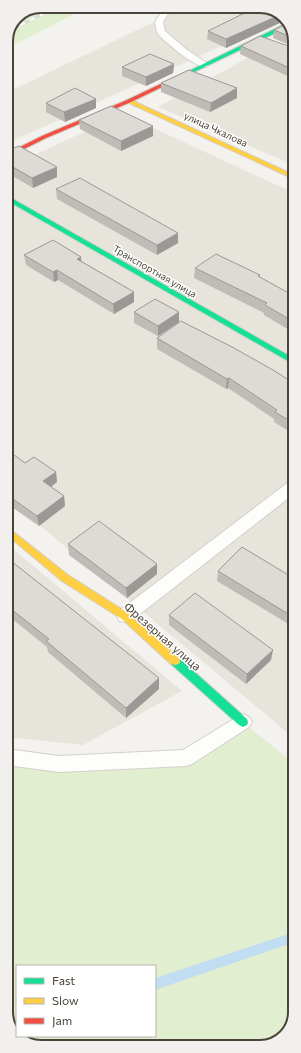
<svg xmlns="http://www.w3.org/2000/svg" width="301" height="1053" font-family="Commissioner,sans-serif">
  <rect width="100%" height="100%" fill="#f4f2ee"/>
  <g fill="#e7e4dc">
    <polygon points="187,6 265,6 285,17 6,144 6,93"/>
    <polygon points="260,51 294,64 294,165 158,107"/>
    <polygon points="123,114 294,193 295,739 6,497 6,168"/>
    <polygon points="6,543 182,691 83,745 7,737"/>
  </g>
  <g fill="#e1eecf" fill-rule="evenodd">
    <polygon points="40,6 90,6 6,49 6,38 16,16"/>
    <path d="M 243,722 L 295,764 L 295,1013 L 287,1035 L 267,1046 L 36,1047 L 18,1038 L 7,1019 L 7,757 L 59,764 L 186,758 ZM 17,966 L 155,966 L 155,1036 L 17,1036 Z"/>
  </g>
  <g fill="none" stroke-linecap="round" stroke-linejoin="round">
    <g fill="#c0ddf1" fill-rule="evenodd">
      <polygon points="295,932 295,942 155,990 155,978"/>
      <polygon points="17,1024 17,1036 16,1036 11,1026"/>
    </g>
    <g stroke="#d2d0cb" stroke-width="2">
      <g id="lane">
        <path d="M 165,6 L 173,6 L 163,22 L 165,31 L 187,50 L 207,63 L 208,65 L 207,67 C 197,69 165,42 158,34 C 156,31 156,26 155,22 Z"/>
        <polygon points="295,480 295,493 131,621 125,622 119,621 117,616 119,611 290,481"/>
        <polygon points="243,714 249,717 252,722 249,727 192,764 186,766 59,772 7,765 7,749 59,756 183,750 237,717"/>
      </g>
    </g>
    <g stroke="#d3cfc5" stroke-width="2">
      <g id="fast">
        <polygon points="287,23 290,26 192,73 187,72"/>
        <polygon points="6,195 295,359 295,365 6,200"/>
        <polygon points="175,657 179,658 247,719 248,722 247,725 243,727 239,725 171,664 170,661 171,658"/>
      </g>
    </g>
    <g stroke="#d3cfc5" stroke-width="2">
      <g id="slow">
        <polygon points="129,99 294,175 294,179 127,102 126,101"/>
        <polygon points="6,526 68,575 128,613 179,658 180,661 179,664 175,665 171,664 122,619 62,581 6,534"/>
      </g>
    </g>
    <g stroke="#d3cfc5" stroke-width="2">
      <polygon id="jam" points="188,71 193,72 131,102 46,138 6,158 6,154 42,136 127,100"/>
    </g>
    <use href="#lane" fill="#fdfdfc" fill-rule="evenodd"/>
    <use href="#fast" fill="#16e098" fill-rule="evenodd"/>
    <use href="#slow" fill="#ffcf43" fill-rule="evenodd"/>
    <use href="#jam" fill="#f24e42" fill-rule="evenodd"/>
    <g stroke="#dbdbda" stroke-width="3">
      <polyline id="rail" points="10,30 59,6"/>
    </g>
    <use href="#rail" stroke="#fff" stroke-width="2" stroke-dasharray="5.5" stroke-linecap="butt"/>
  </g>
  <g fill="#bfbcb8">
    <polygon points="283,15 286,20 226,48 207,39 208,31"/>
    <polygon points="274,30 294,34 294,47 273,38"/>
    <polygon points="241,46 294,48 294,79 240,54"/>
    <polygon points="174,64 173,73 146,86 122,76 122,67"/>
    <polygon points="161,83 237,98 210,112 161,92"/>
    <polygon points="96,99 96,108 65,122 46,112 46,103"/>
    <polygon points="79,120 153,136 121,151 80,129"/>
    <polygon points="6,151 57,177 33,188 6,172"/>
    <polygon points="56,189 178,243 157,255 57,199"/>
    <polygon points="24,255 81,257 81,261 134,292 134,302 114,314 58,280 54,282 26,265"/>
    <polygon points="195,268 260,275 260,278 294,296 294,333 264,315 264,313 194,278"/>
    <polygon points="134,312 179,312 179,322 158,336 134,323"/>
    <polygon points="157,338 292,382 292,386 295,387 295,435 274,422 274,419 228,388 226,389 157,349"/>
    <polygon points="6,449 25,463 56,472 57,482 51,487 64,496 65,506 39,526 6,503"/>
    <polygon points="68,544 157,564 157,574 127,598 69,555"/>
    <polygon points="6,557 159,678 159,689 126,718 48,652 47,647 6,614"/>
    <polygon points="218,571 295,579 295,628 217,581"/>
    <polygon points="169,615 271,660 246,684 169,625"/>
    <polygon points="295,707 295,727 289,722 292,710"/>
  </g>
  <g fill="#9b9996">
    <polygon points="282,14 283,15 286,20 226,48 226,39"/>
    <polygon points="174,64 173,73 146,86 146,77"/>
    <polygon points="237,88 237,98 210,112 211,103"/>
    <polygon points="96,99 96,108 65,122 64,112"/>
    <polygon points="153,126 153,136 121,151 121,141"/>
    <polygon points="57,167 57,177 33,188 32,178"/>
    <polygon points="178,233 178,243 157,255 157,245"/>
    <polygon points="81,257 82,267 77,259"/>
    <polygon points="57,270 58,280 54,282 53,272"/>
    <polygon points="134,292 134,302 114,314 113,304"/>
    <polygon points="179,312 179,322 158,336 158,326"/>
    <polygon points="229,378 228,388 226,389 227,379"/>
    <polygon points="56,472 57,482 44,492 43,481"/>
    <polygon points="64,496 65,506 39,526 37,516"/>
    <polygon points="157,564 157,574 127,598 126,588"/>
    <polygon points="273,650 271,660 246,684 247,674"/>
    <polygon points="159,678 159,689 126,718 126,708"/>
  </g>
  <g fill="#dedbd6" stroke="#9b9996">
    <polygon points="259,6 265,6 282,14 226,39 208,31"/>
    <polygon points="288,23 294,34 294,38 274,30"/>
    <polygon points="260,36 294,48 294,70 241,46"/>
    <polygon points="150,54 174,64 146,77 122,67"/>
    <polygon points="189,70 237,88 211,103 161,83"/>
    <polygon points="75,88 96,99 64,112 46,103"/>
    <polygon points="111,106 153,126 121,141 79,120"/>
    <polygon points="19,146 57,167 32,178 6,163 6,151"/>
    <polygon points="80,178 178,233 157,245 56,189"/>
    <polygon points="53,240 81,257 77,259 134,292 113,304 57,270 53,272 24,255"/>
    <polygon points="216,254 260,275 258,276 294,296 294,322 265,305 267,303 195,268"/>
    <polygon points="155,299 179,312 158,326 134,312"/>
    <polygon points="181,321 234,348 273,370 292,382 289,384 295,387 295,424 275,412 277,410 229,378 227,379 157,338"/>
    <polygon points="6,449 25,463 34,457 56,472 43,481 64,496 37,516 6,494"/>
    <polygon points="99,521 157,564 126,588 68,544"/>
    <polygon points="242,547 295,579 295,618 218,571"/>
    <polygon points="6,557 159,678 126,708 46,641 49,639 6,605"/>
    <polygon points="195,593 273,650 247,674 169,615"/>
    <polygon points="295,707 295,713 292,710"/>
  </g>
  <g text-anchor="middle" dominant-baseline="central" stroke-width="3" stroke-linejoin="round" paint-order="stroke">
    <g font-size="10" fill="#4b4439" stroke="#fff">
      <text transform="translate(216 129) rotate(25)">улица Чкалова</text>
      <text transform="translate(155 271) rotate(30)">Транспортная улица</text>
    </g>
    <g font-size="12" fill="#4b4439" stroke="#fff">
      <text transform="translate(163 636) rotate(41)">Фрезерная улица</text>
    </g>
  </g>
  <path d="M0 0H301V1053H0ZM41 13H260A28 28 0 0 1 288 41V1012A28 28 0 0 1 260 1040H41A28 28 0 0 1 13 1012V41A28 28 0 0 1 41 13Z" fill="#f1f0ef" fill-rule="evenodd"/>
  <path fill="none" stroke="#4b4439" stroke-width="2" d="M41 13H260A28 28 0 0 1 288 41V1012A28 28 0 0 1 260 1040H41A28 28 0 0 1 13 1012V41A28 28 0 0 1 41 13Z"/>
  <rect x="16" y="965" width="140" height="72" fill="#ffffff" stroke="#b7b4b0"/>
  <rect x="24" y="978" width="20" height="6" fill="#16e098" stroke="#b7b4b0"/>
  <text x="52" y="985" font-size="12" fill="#4b4439">Fast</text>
  <rect x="24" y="998" width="20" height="6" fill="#ffcf43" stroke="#b7b4b0"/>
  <text x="52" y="1005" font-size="12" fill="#4b4439">Slow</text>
  <rect x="24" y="1018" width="20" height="6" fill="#f24e42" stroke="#b7b4b0"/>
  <text x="52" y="1025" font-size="12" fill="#4b4439">Jam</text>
</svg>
